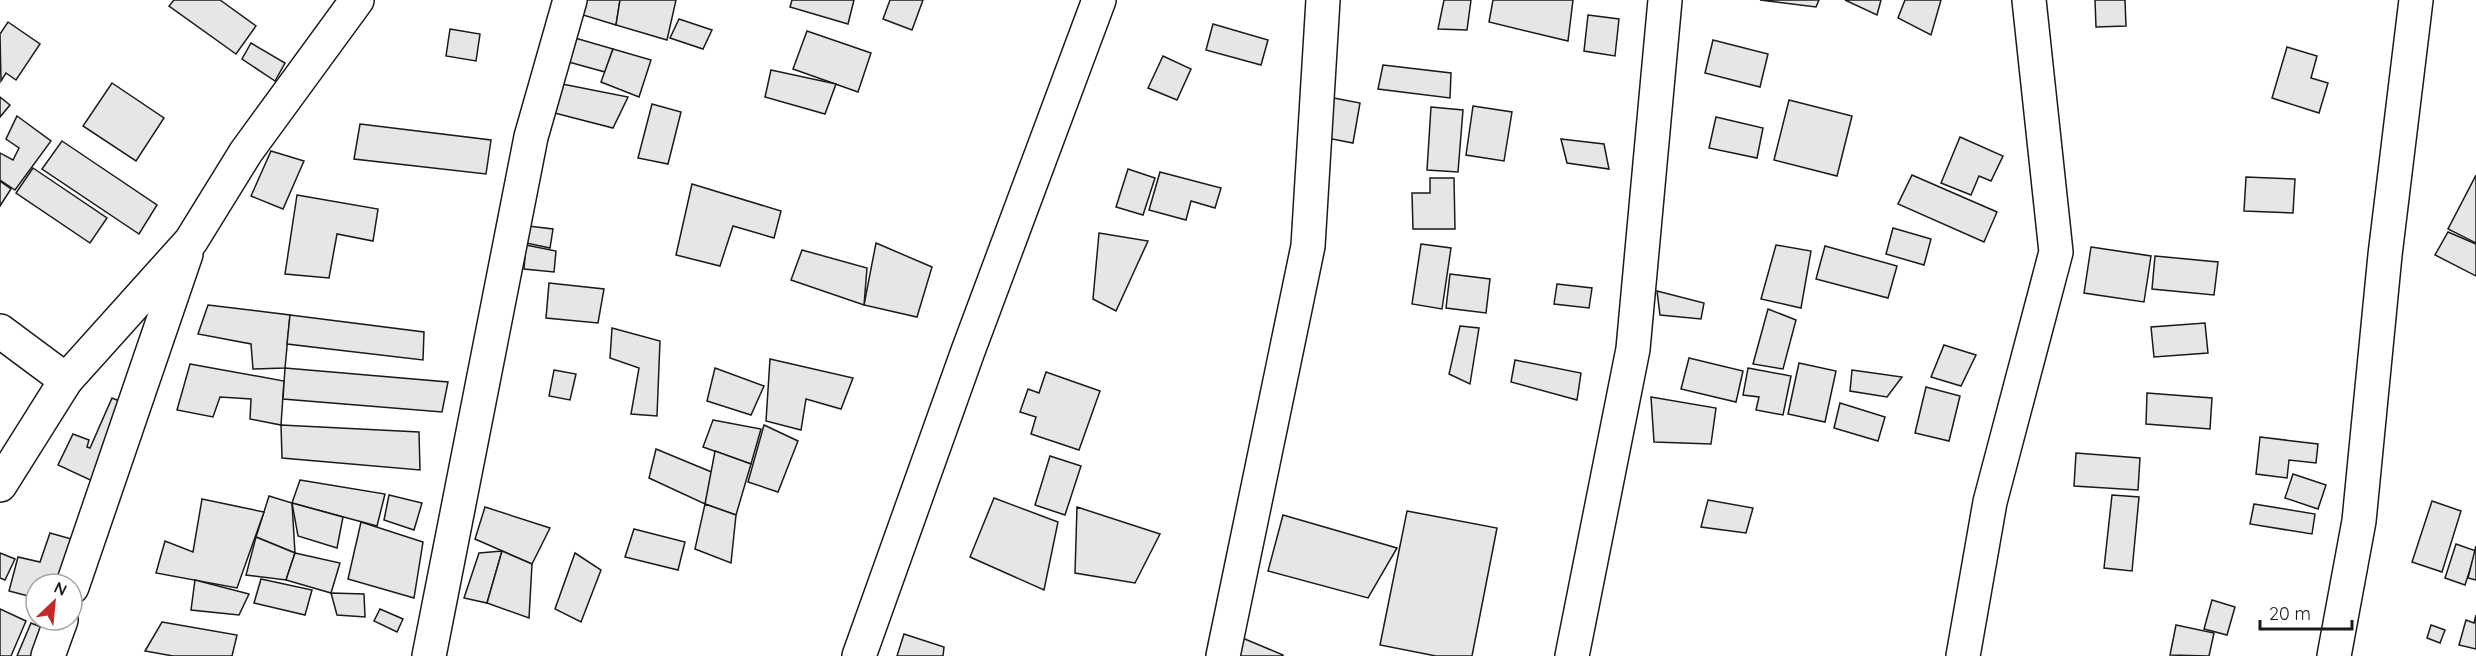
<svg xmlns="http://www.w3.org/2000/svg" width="2476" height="656" font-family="Quicksand,sans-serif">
  <rect width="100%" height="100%" fill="#fff"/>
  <g fill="#e6e6e6" stroke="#1a1a1a" stroke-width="1.5">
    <polygon points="174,0 220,0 256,26 236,54 169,6"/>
    <polygon points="582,0 620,0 616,25 583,15"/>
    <polygon points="620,0 676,0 667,40 616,25"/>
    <polygon points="792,0 854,0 848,24 790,7"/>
    <polygon points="890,0 923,0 912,30 883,19"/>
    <polygon points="1444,0 1471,0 1467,30 1438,29"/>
    <polygon points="1493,0 1573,0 1568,41 1489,22"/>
    <polygon points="1760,0 1819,0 1816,7"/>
    <polygon points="1845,0 1881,0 1877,15"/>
    <polygon points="1905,0 1941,0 1931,35 1898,18"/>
    <polygon points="2095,0 2125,0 2126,26 2096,27"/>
    <polygon points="1588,15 1619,19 1615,56 1584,51"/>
    <polygon points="679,19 712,30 703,49 670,38"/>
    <polygon points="8,22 40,44 16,80 6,73 1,81 0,34"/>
    <polygon points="1213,24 1268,40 1261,65 1206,50"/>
    <polygon points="450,29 480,34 476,61 446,56"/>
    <polygon points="551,31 613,49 605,72 554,58"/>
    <polygon points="807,31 871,53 858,92 793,69"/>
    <polygon points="1713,40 1768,54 1760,87 1705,73"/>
    <polygon points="251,43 285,63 275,81 242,59"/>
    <polygon points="2287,47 2317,56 2311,78 2328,83 2319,113 2272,98"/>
    <polygon points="613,49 651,60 639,97 601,82"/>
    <polygon points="1163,56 1191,69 1177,100 1148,88"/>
    <polygon points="1383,65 1451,73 1450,98 1378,89"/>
    <polygon points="771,70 836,84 825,114 765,97"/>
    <polygon points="547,81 628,97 613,128 539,109"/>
    <polygon points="112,83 164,118 136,161 83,126"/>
    <polygon points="0,97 10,105 0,117"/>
    <polygon points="1334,98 1360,103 1353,143 1327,138"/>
    <polygon points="1789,100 1852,116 1837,176 1774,160"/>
    <polygon points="652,104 681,112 668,164 638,158"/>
    <polygon points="1473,106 1512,112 1504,161 1466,155"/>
    <polygon points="1431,107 1463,110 1458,172 1427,170"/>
    <polygon points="17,116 51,141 15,190 0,180 0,153 13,160 19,148 6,139"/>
    <polygon points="1716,117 1763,128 1757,158 1709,148"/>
    <polygon points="360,124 491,140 486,174 354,159"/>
    <polygon points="1960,137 2003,156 1991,181 1979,176 1971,195 1941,183"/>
    <polygon points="1561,139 1604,144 1609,169 1567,163"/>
    <polygon points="62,141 157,205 139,234 42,169"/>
    <polygon points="271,151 304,161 283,209 251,196"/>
    <polygon points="33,168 107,218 90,243 16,193"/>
    <polygon points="1128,169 1155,178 1143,215 1116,207"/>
    <polygon points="1160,172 1221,188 1215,208 1191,201 1186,220 1149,210"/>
    <polygon points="1912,175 1997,212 1984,242 1898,204"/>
    <polygon points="2476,175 2476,243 2448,229"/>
    <polygon points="2246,177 2295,179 2293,213 2244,211"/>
    <polygon points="1430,178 1454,178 1455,229 1413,229 1412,193 1430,193"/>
    <polygon points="0,181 11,189 0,206"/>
    <polygon points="692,184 781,211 774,238 733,226 720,266 676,255"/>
    <polygon points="297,195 378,209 373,241 337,234 329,278 285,274"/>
    <polygon points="528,226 553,229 550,248 526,243"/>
    <polygon points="1893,228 1931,239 1924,265 1886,254"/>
    <polygon points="2448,232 2476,244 2476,276 2435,255"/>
    <polygon points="1099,233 1148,241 1116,311 1093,299"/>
    <polygon points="876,243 932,267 917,317 864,305"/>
    <polygon points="1421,244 1451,248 1442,309 1412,304"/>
    <polygon points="526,245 556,251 554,272 524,269"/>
    <polygon points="1776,245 1811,251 1801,308 1761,299"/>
    <polygon points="1825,246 1897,266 1888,298 1816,279"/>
    <polygon points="2091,247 2151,256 2144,302 2084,293"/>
    <polygon points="802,250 867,268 864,305 791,280"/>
    <polygon points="2155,256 2218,262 2214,295 2152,289"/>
    <polygon points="1450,274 1490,279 1486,313 1446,308"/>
    <polygon points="549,283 604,289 598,323 546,318"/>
    <polygon points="1557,284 1592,288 1589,308 1554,304"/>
    <polygon points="1657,291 1704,303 1701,319 1660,315"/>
    <polygon points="208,305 290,315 285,368 253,369 251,344 198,334"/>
    <polygon points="1768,309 1796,320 1783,369 1753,364"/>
    <polygon points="290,315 424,332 423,360 287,344"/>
    <polygon points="2205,323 2208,353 2154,357 2151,327"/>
    <polygon points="1460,326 1479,328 1470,384 1449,374"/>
    <polygon points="612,328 660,341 657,416 631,414 639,368 610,358"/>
    <polygon points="1944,345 1976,355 1961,386 1931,377"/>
    <polygon points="1689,358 1743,371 1736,402 1681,389"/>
    <polygon points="770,359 853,378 841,409 806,399 801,430 766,421"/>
    <polygon points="1515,360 1581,373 1577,400 1511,382"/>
    <polygon points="1799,363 1836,371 1825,422 1788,414"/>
    <polygon points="190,364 284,381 281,425 250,419 251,399 220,397 213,417 177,410"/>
    <polygon points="285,368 448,382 442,412 283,399"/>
    <polygon points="715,368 764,386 751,415 707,401"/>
    <polygon points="1748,368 1791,376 1783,415 1756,410 1759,397 1743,395"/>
    <polygon points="554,370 576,374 570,400 549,396"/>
    <polygon points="1852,370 1902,377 1887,397 1850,391"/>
    <polygon points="1046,372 1100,391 1079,450 1031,434 1036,417 1020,412 1028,389 1039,393"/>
    <polygon points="1926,387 1960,396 1949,441 1915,433"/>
    <polygon points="2147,393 2212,398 2210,429 2146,424"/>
    <polygon points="1651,397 1716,408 1711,444 1654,442"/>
    <polygon points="112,398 129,405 101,485 58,465 73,434 89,440 87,447 90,448"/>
    <polygon points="1840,403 1885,417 1878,441 1834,428"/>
    <polygon points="713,420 761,429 751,464 703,447"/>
    <polygon points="281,425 419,432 420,470 282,458"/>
    <polygon points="764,425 798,441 778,492 748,482"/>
    <polygon points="2260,437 2318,444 2316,463 2289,460 2287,478 2256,474"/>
    <polygon points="656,449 714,473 705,504 649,478"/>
    <polygon points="715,451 751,464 736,515 705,504"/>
    <polygon points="2076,453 2140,458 2138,490 2074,486"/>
    <polygon points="1050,456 1081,466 1065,515 1035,505"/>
    <polygon points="2293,474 2326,485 2318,509 2285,498"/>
    <polygon points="300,480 385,494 377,526 292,503"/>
    <polygon points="389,495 422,503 414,530 384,520"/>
    <polygon points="2112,495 2139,497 2132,571 2104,568"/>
    <polygon points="269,496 292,503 295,553 256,537"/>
    <polygon points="994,498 1058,522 1044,590 970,557"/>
    <polygon points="202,499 264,512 237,588 156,573 165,541 193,552"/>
    <polygon points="1708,500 1753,508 1746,533 1701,527"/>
    <polygon points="2432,501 2461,511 2442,572 2412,562"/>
    <polygon points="292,503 343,517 337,548 298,536"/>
    <polygon points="705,504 736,515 731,563 695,549"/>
    <polygon points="2254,504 2315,514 2312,534 2250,524"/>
    <polygon points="485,507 550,528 532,564 475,539"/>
    <polygon points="1077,507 1160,534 1135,583 1075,573"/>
    <polygon points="1407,511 1497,528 1472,656 1436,656 1380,645"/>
    <polygon points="1283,515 1397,548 1368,598 1268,571"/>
    <polygon points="361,522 423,542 414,598 348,579"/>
    <polygon points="634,529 685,542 678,570 625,557"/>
    <polygon points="50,533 82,542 68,584 36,584 36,598 9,591 18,557 40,562"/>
    <polygon points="256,537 295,553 286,580 246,575"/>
    <polygon points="2456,544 2476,551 2465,585 2445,578"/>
    <polygon points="2476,546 2476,580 2468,578"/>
    <polygon points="502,551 487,603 464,598 479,553"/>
    <polygon points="502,551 532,564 529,618 487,603"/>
    <polygon points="0,553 15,559 5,580 0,578"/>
    <polygon points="295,553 340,563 331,593 286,580"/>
    <polygon points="575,553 601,570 581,622 555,609"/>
    <polygon points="261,579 312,590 305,615 254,603"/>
    <polygon points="195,580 249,594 239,615 191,610"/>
    <polygon points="331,593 364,594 365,617 337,615"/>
    <polygon points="2212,600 2235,607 2227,635 2204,629"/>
    <polygon points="0,609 26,621 11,656 0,656"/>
    <polygon points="380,609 403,619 397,632 374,621"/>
    <polygon points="2476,615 2476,649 2459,645 2466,620 2474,623"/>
    <polygon points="162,622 237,635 232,656 173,656 145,651"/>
    <polygon points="31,623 55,633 45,656 17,656"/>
    <polygon points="2176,625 2214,633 2209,656 2170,655"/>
    <polygon points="2431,625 2445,630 2440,643 2427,638"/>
    <polygon points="904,634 944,647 943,656 897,656"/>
    <polygon points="1240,637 1283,655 1283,656 1236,656"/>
  </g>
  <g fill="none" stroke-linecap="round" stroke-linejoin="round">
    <g stroke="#1a1a1a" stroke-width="36">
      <g id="minor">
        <polyline points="0,331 66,380"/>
        <polyline points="0,485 66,380 191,241 246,152 357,0"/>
        <polyline points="72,587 186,254"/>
        <polyline points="48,656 61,620"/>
        <polyline points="429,656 531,137 570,0"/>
        <polyline points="859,656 968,351 1099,0"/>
        <polyline points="1223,656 1308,246 1323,0"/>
        <polyline points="1572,656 1633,349 1665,0"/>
        <polyline points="1963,656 1990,502 2056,252 2029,0"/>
        <polyline points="2334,656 2359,521 2385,255 2416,0"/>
      </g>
    </g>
    <use href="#minor" stroke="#fff" stroke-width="33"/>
  </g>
  <g transform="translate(54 602) rotate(26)"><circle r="28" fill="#ffffff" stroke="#a3a3a3" stroke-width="1.5"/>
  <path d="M0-4.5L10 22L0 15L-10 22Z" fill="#c62828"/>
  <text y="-9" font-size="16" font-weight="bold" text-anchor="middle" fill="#1a1a1a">N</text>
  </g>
  <path d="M2260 620v9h92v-9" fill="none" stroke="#1a1a1a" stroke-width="3"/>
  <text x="2269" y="620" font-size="18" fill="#1a1a1a" stroke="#ffffff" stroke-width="4.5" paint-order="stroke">20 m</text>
</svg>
